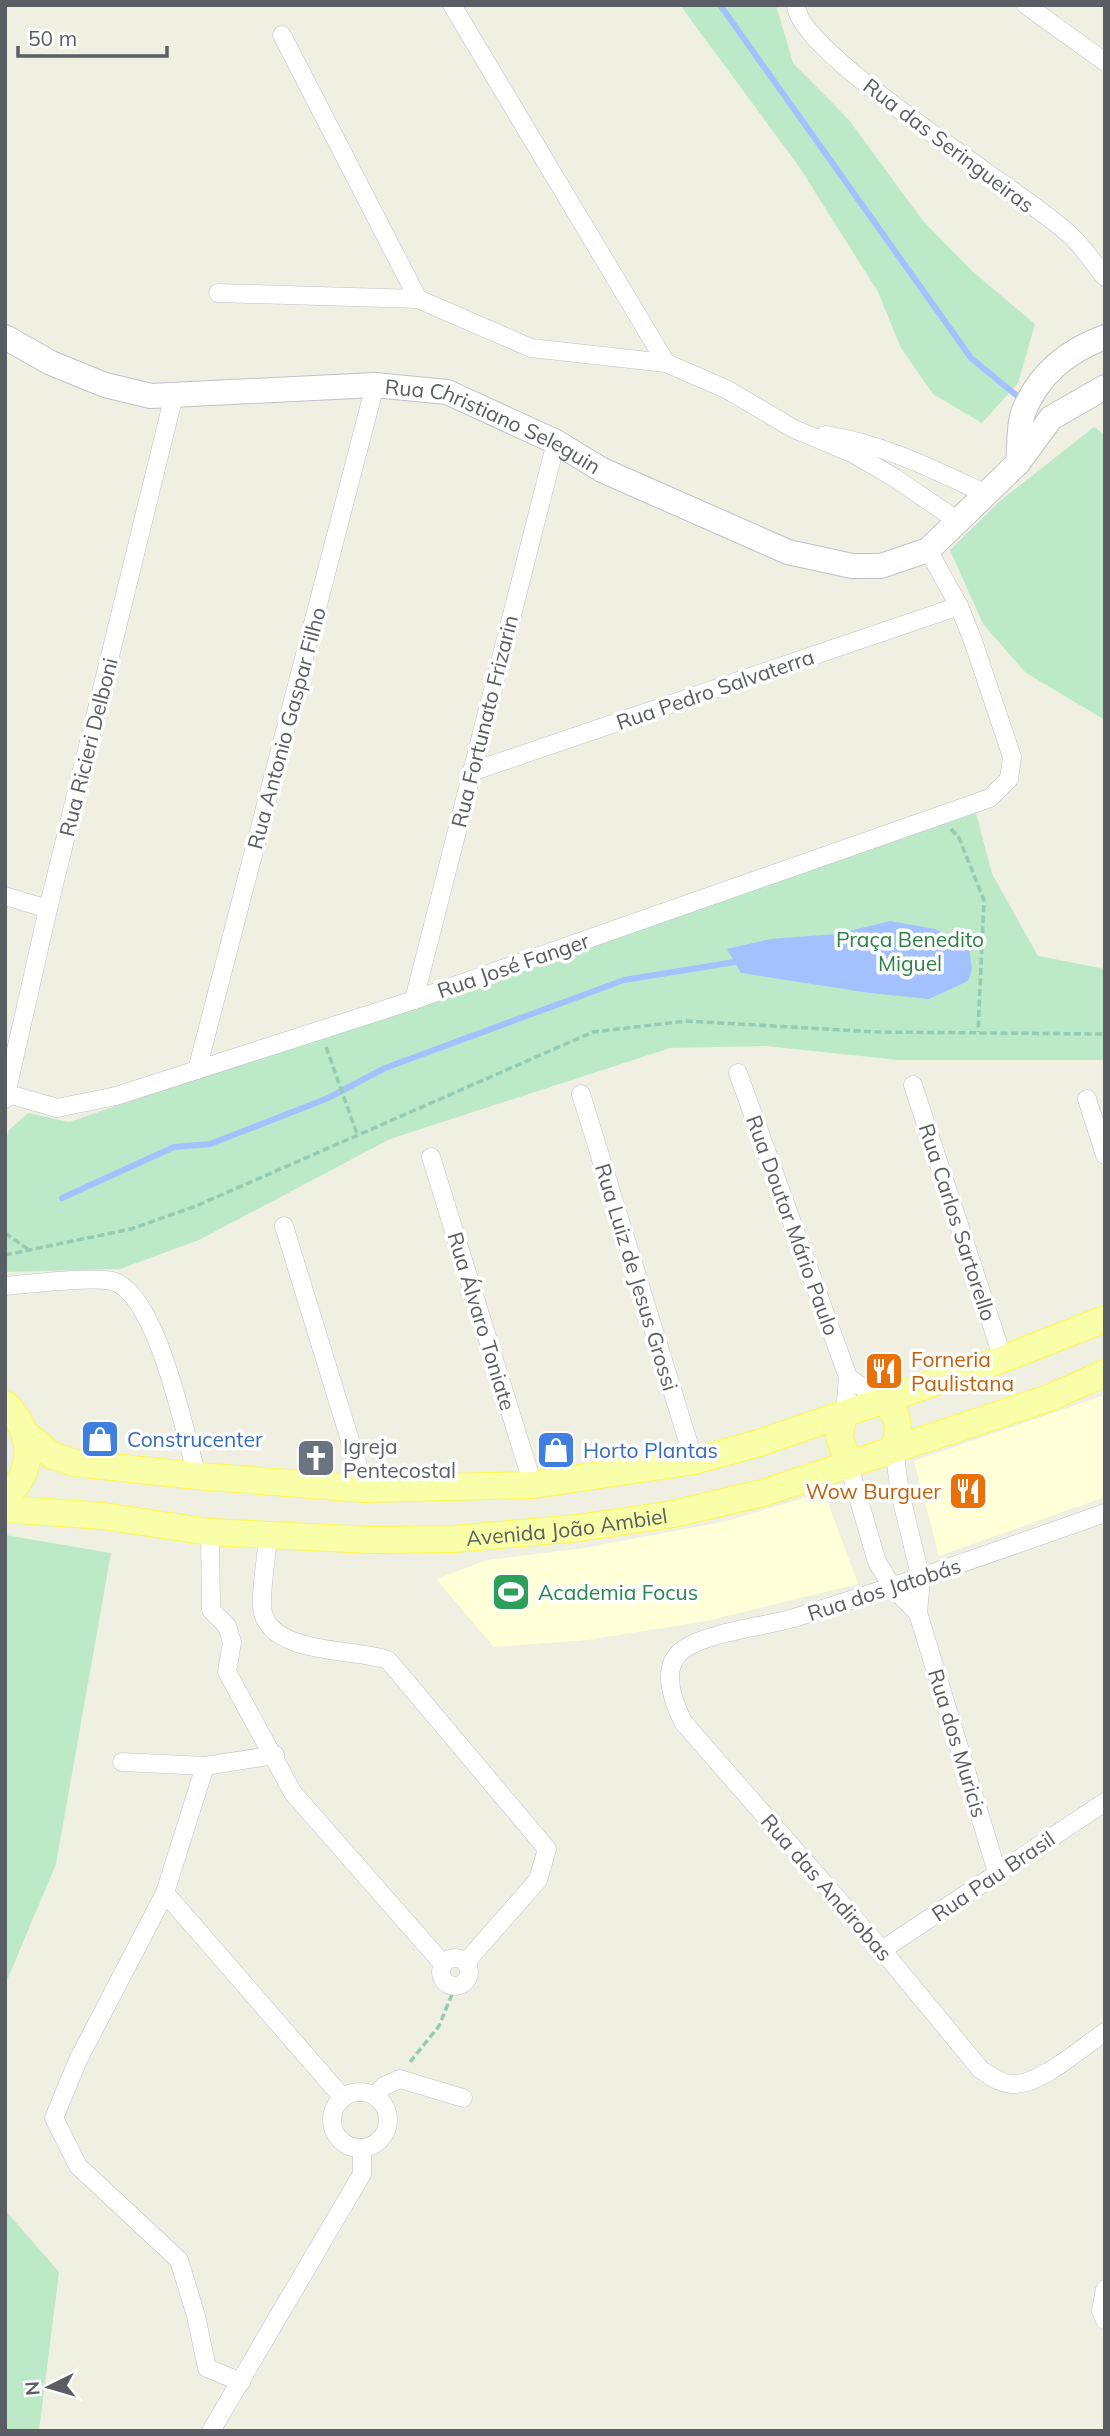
<svg xmlns="http://www.w3.org/2000/svg" width="1110" height="2436" font-family="Mulish,sans-serif">
  <rect width="100%" height="100%" fill="#efefe2"/>
  <g fill="#ffffd8">
    <polygon points="1105,1395 1105,1497 939,1556 914,1461"/>
    <polygon points="824,1492 858,1584 706,1621 588,1640 494,1647 436,1579 487,1560 584,1548 727,1521"/>
  </g>
  <g fill="#bce9c7">
    <polygon points="680,5 776,5 793,63 849,120 923,221 972,271 1035,324 1018,383 982,423 933,394 901,348 878,292 800,168"/>
    <polygon points="1094,427 1105,435 1105,720 1026,673 983,624 950,550 1000,501"/>
    <polygon points="976,813 992,874 1038,956 1105,969 1105,1060 899,1060 766,1046 670,1048 390,1139 199,1240 120,1269 5,1272 5,1145 9,1130 28,1113 69,1122"/>
    <polygon points="5,1535 111,1553 56,1864 5,1985"/>
    <polygon points="5,2210 59,2272 39,2431 5,2431"/>
  </g>
  <polygon fill="#a3c0ff" points="890,921 935,929 969,948 972,969 968,981 929,999 870,993 741,973 727,949 770,939 837,934"/>
  <g fill="none" stroke-linecap="round" stroke-linejoin="round">
    <g stroke="#a3c0ff" stroke-width="6">
      <polyline points="720,5 971,358 1016,395"/>
      <polyline points="62,1198 174,1147 210,1144 326,1099 385,1068 624,980 735,962"/>
    </g>
    <g stroke="#bfc0c7" stroke-width="19">
      <g id="street">
        <polyline points="452,5 666,363"/>
        <path d="M 796,5 C 798,55 1027,193 1071,236 C 1084,248 1094,264 1105,277"/>
        <polyline points="1026,5 1105,62"/>
        <polyline points="282,35 418,299"/>
        <polyline points="218,293 418,299 531,348 666,363 726,389 794,429 854,454 895,478 958,521"/>
        <path d="M 825,435 C 883,444 933,469 986,494"/>
        <polyline points="471,772 959,606"/>
        <polyline points="5,896 48,909"/>
        <polyline points="414,1000 556,442"/>
        <polyline points="197,1070 375,385"/>
        <polyline points="738,1073 848,1377 845,1413"/>
        <polyline points="913,1085 1003,1359"/>
        <polyline points="5,1093 57,1108 116,1096 414,1000 990,798 1009,779 1012,757 973,641 959,606 928,550"/>
        <polyline points="581,1094 694,1461"/>
        <polyline points="5,1099 48,909 174,395"/>
        <polyline points="1087,1099 1105,1155"/>
        <polyline points="431,1157 533,1485"/>
        <polyline points="284,1226 365,1489"/>
        <path d="M 5,1286 C 29,1284 92,1276 112,1281 C 157,1292 185,1434 197,1476"/>
        <polyline points="848,1377 881,1401"/>
        <polyline points="894,1449 900,1493 921,1579 918,1613 997,1872"/>
        <polyline points="849,1466 877,1562 893,1588 918,1613"/>
        <path d="M 1105,1513 C 1003,1549 901,1585 797,1617 C 765,1627 711,1631 684,1649 C 659,1666 673,1701 683,1722 L 882,1950 L 981,2070 C 991,2076 999,2083 1011,2084 C 1038,2087 1082,2047 1105,2032"/>
        <polyline points="210,1532 211,1610 227,1626 232,1642 227,1672 293,1793 443,1964"/>
        <path d="M 268,1537 C 267,1553 259,1600 263,1613 C 274,1655 354,1648 388,1660 L 547,1849 L 538,1880 L 466,1962"/>
        <polyline points="122,1762 205,1766 275,1755"/>
        <polyline points="205,1766 165,1893 78,2060 54,2118 78,2166 179,2260 196,2316 207,2368 241,2382"/>
        <polyline points="165,1893 343,2098"/>
        <polyline points="882,1950 1105,1802"/>
        <circle cx="455" cy="1972" r="14"/>
        <circle cx="360" cy="2120" r="28"/>
        <polyline points="375,2096 384,2086 400,2079 463,2098"/>
        <polyline points="1105,2289 1101,2311 1105,2320"/>
        <polyline points="211,2431 362,2174 362,2148"/>
      </g>
    </g>
    <g stroke="#bfc1c9" stroke-width="26">
      <g id="secondary">
        <path id="s1" d="M 5,337 L 51,363 L 105,385 L 151,396 L 375,385 L 447,392 L 556,442 L 602,470 L 788,552 L 852,566 L 881,566 L 928,550 L 1018,463 L 1051,418 L 1105,387"/>
        <path d="M 1018,463 C 1020,447 1018,428 1023,413 C 1038,374 1067,351 1105,337"/>
      </g>
    </g>
    <g stroke="#fff84c" stroke-width="28">
      <g id="primary">
        <path d="M 881,1401 C 901,1413 900,1429 894,1449"/>
        <path d="M 5,1404 C 33,1430 37,1471 5,1496"/>
        <polyline points="845,1413 839,1436 849,1466"/>
        <polyline points="27,1435 53,1456 75,1463 197,1476 365,1489 533,1485 694,1461 759,1443 1003,1359 1105,1319"/>
        <path id="s2" d="M 5,1509 L 103,1516 L 210,1532 L 371,1540 L 454,1539 L 578,1528 L 673,1514 L 763,1493 L 1049,1398 L 1105,1373"/>
      </g>
    </g>
    <g stroke="#95cbb2" stroke-width="3.5" stroke-dasharray="7 3.5" stroke-linecap="butt">
      <polyline points="951,829 959,838 984,900 978,1032"/>
      <polyline points="326,1047 357,1134"/>
      <polyline points="5,1233 29,1250"/>
      <polyline points="5,1255 131,1229 196,1206 593,1032 686,1021 877,1032 1105,1034"/>
      <polyline points="410,2062 439,2026 455,1987"/>
    </g>
    <use href="#street" stroke="#fff" stroke-width="18"/>
    <use href="#secondary" stroke="#fff" stroke-width="24"/>
    <use href="#primary" stroke="#f8ffa8" stroke-width="26"/>
  </g>
  <defs>
    <g id="restaurant-square" transform="scale(2.0125)"><rect x="-9" y="-9" width="18" height="18" rx="4" fill="#e8710a" stroke="#fff"/><path d="M-5-6h1v4h1v-4h1v4h1v-4h1v5L-1.5 .5V6h-2V.5L-5-1ZM5-6V6H3V1.5H1.5Q1.5-4 5-6Z" fill="#fff"/></g>
    <g id="shop-square" transform="scale(2.0125)"><rect x="-9" y="-9" width="18" height="18" rx="4" fill="#3f7fe0" stroke="#fff"/><path d="M-5-2.5h2.3a2.7 3.5 0 0 1 5.4 0H5L5.5 6h-11ZM-1.5-2.5h3a1.5 2.3 0 0 0-3 0Z" fill="#fff"/></g>
    <g id="church-square" transform="scale(2.0125)"><rect x="-9" y="-9" width="18" height="18" rx="4" fill="#6b7280" stroke="#fff"/><path d="M-1.2-6h2.4v3.5h3.3v2.4h-3.3V6h-2.4V-.1h-3.3v-2.4h3.3Z" fill="#fff"/></g>
    <g id="stadium-square" transform="scale(2.0125)"><rect x="-9" y="-9" width="18" height="18" rx="4" fill="#2e9e5b" stroke="#fff"/><path d="M0-5a6.5 5 0 1 0 0 10a6.5 5 0 1 0 0-10ZM-3.5-1.8h7v3.6h-7Z" fill="#fff"/></g>
  </defs>
  <g fill-rule="evenodd">
    <use href="#restaurant-square" x="884" y="1371"/>
    <use href="#shop-square" x="100" y="1439"/>
    <use href="#shop-square" x="556" y="1450"/>
    <use href="#church-square" x="316" y="1458"/>
    <use href="#restaurant-square" x="968" y="1491"/>
    <use href="#stadium-square" x="511" y="1592"/>
  </g>
  <g text-anchor="middle" dominant-baseline="central" stroke-width="7" stroke-linejoin="round" paint-order="stroke">
    <g font-size="21" fill="#5b5d65" stroke="#fff">
      <text transform="translate(949 145) rotate(37)">Rua das Seringueiras</text>
      <text stroke="none"><textPath href="#s1" startOffset="509">Rua Christiano Seleguin</textPath></text>
      <text transform="translate(715 689) rotate(-19)">Rua Pedro Salvaterra</text>
      <text transform="translate(484 721) rotate(-76)">Rua Fortunato Frizarin</text>
      <text transform="translate(286 728) rotate(-75)">Rua Antonio Gaspar Filho</text>
      <text transform="translate(88 747) rotate(-76)">Rua Ricieri Delboni</text>
      <text transform="translate(513 965) rotate(-19)">Rua José Fanger</text>
      <text transform="translate(958 1222) rotate(72)">Rua Carlos Sartorello</text>
      <text transform="translate(793 1225) rotate(70)">Rua Doutor Mário Paulo</text>
      <text transform="translate(637 1277) rotate(73)">Rua Luiz de Jesus Grossi</text>
      <text transform="translate(482 1321) rotate(73)">Rua Álvaro Toniate</text>
      <text stroke="none"><textPath href="#s2" startOffset="564">Avenida João Ambiel</textPath></text>
      <text transform="translate(884 1589) rotate(-18)">Rua dos Jatobás</text>
      <text transform="translate(958 1743) rotate(73)">Rua dos Muricis</text>
      <text transform="translate(993 1876) rotate(-34)">Rua Pau Brasil</text>
      <text transform="translate(827 1887) rotate(49)">Rua das Andirobas</text>
    </g>
    <g font-size="21" fill="#2b8345" stroke="#fff">
      <text x="910" y="939">Praça Benedito<tspan x="910" dy="24">Miguel</tspan></text>
    </g>
    <g font-size="21" fill="#c56008" stroke="#fff" text-anchor="start">
      <text x="911" y="1359">Forneria<tspan x="911" dy="24">Paulistana</tspan></text>
      <text x="941" y="1491" text-anchor="end">Wow Burguer</text>
    </g>
    <g font-size="21" fill="#366cbe" stroke="#fff" text-anchor="start">
      <text x="127" y="1439">Construcenter</text>
      <text x="583" y="1450">Horto Plantas</text>
    </g>
    <g font-size="21" fill="#5b616d" stroke="#fff" text-anchor="start">
      <text x="343" y="1446">Igreja<tspan x="343" dy="24">Pentecostal</tspan></text>
    </g>
    <g font-size="21" fill="#27864d" stroke="#fff" text-anchor="start">
      <text x="538" y="1592">Academia Focus</text>
    </g>
  </g>
  <rect width="1110" height="2436" fill="none" stroke="#5b5d65" stroke-width="14"/>
  <g transform="translate(49 2387) rotate(265)" stroke="#ffffff" stroke-width="5" paint-order="stroke">
  <path d="M0-5L12 26L0 18L-12 26Z" fill="#5b5d65"/>
  <text y="-10" font-size="19" font-weight="bold" text-anchor="middle" fill="#5b5d65">N</text>
  </g>
  <path d="M18 46v10h149v-10" fill="none" stroke="#5b5d65" stroke-width="3.5"/>
  <text x="28" y="46" font-size="21" fill="#5b5d65" stroke="#ffffff" stroke-width="5" paint-order="stroke">50 m</text>
</svg>
